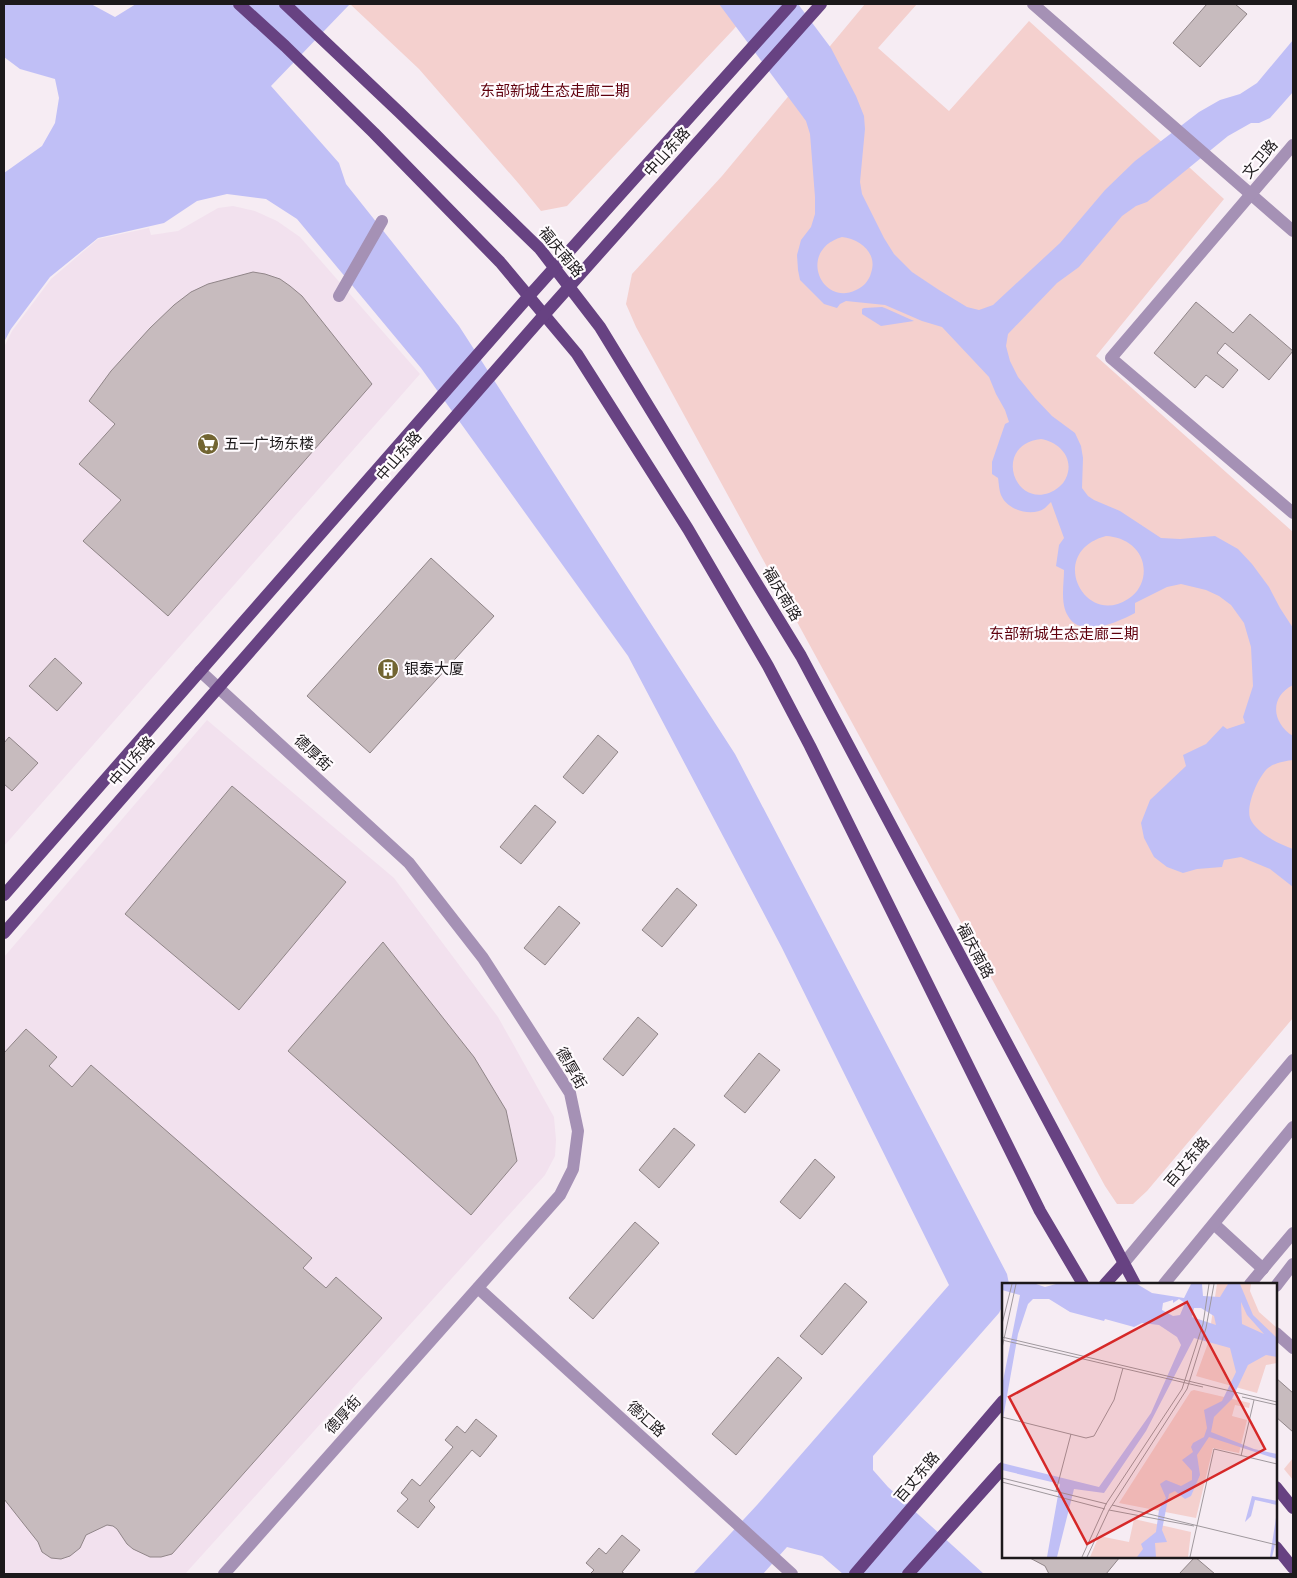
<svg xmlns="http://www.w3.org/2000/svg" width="1297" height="1578" font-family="Rubik,'Noto Sans SC',sans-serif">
  <rect width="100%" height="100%" fill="#f6ecf3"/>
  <g fill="#f2e1ee">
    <polygon points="233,206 255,211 277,221 300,237 420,374 4,846 4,347 12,331 51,279 98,239 149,228 151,235 178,231 218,208"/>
    <polygon points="207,720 394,878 498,1017 554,1117 556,1140 555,1156 545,1175 185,1574 4,1574 4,957"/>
  </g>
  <g fill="#f4d0ce">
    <polygon points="350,4 755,4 733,30 567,206 541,211 519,184 419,69"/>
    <polygon points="865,4 917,4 878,48 949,111 1029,21 1224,199 1096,356 1293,532 1293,1018 1147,1191 1133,1204 1117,1204 1105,1186 636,327 626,304 632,274 722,176"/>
    <polygon points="1293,1458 1293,1480 1284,1469"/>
  </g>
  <g fill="#c0bff6" fill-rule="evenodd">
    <polygon points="4,4 91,4 115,17 136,4 350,4 271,86 339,163 346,184 459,326 735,754 1007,1274 1009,1284 1003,1284 1003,1305 999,1313 873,1456 873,1470 888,1487 984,1574 843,1574 822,1556 787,1547 763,1574 693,1574 757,1505 949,1285 782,948 628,656 421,368 297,219 266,199 227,194 197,201 164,223 98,238 50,277 11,329 4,342 4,173 42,146 55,123 59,98 55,79 20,69 4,57"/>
    <path d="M 719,4 L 798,4 L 831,48 L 856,96 L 864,116 L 865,129 L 860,182 L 862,194 L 884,238 L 894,254 L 912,272 L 939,290 L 967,307 L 979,310 L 993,305 L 1060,243 L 1105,190 L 1135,161 L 1199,112 L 1220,100 L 1240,94 L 1257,83 L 1293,40 L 1293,92 L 1270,118 L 1259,123 L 1251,123 L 1228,136 L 1147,202 L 1136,206 L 1122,216 L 1079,267 L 1057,283 L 1008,334 L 1006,346 L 1010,361 L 1018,377 L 1035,398 L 1052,416 L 1075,433 L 1081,446 L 1083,458 L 1082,488 L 1088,496 L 1094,500 L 1120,511 L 1161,538 L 1180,539 L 1215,536 L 1238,549 L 1252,564 L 1269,587 L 1280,608 L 1293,628 L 1293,685 C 1269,697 1272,723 1293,736 L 1293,760 C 1285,761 1274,763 1268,768 C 1258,777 1246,805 1250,818 C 1256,833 1279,844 1293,849 L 1293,887 L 1270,869 L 1241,857 L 1224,860 L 1222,867 L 1197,869 L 1183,873 L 1167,867 L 1154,857 L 1144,838 L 1141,823 L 1150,800 L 1186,766 L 1183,755 L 1206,744 L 1223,726 L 1227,729 L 1245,723 L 1243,717 L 1253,686 L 1251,647 L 1244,623 L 1231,605 L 1219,596 L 1206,590 L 1181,584 L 1167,587 L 1135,603 L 1135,613 C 1118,622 1081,639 1068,616 C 1060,603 1064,584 1064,570 L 1056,566 L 1059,545 L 1064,538 L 1051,502 C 1049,504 1047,506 1045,508 C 1033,517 1009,511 1002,497 C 999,492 999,484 998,478 L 992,474 L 992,462 L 1005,424 L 1009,422 L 1005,410 L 996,394 L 989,377 L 942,327 L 922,321 L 885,305 L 846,301 L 840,304 L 837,308 L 824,304 L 800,280 L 798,270 L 797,255 L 801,240 L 811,227 L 815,214 L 815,197 L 810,134 L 806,121 ZM 842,237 C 860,239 878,253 871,273 C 869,281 863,287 856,290 C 821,307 797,250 842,237 ZM 1041,439 C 1059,442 1075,458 1066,478 C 1063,485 1056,490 1049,493 C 1012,506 994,444 1041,439 ZM 1106,536 C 1128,537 1148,553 1143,578 C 1141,587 1135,595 1128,599 C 1084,628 1046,552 1106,536 Z"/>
    <polygon points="882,307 885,308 914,321 881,326 862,314 862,309 864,308"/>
  </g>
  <g fill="#c7bbbe" stroke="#908588">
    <polygon points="1207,4 1235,4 1247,14 1200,67 1173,43"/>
    <polygon points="253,272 265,274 280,279 290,286 302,296 372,384 168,616 83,541 121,500 79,464 115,424 89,401 111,371 150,328 174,305 191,292 208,284"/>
    <polygon points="1196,302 1233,333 1250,314 1293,351 1269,380 1225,343 1217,353 1238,370 1223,388 1206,375 1195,388 1154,353"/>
    <polygon points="431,558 494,616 370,753 307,696"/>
    <polygon points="55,658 82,683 57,711 29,686"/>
    <polygon points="598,735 618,752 583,794 563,777"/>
    <polygon points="9,737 38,763 12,791 4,784 4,743"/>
    <polygon points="232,786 346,882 239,1010 125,914"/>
    <polygon points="535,805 556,822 521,864 500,847"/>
    <polygon points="677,888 697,905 662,947 642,930"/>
    <polygon points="559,906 580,923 545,965 524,948"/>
    <polygon points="383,942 474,1057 506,1110 517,1161 471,1215 288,1051"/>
    <polygon points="638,1017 658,1034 623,1076 603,1059"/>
    <polygon points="26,1029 57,1057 49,1066 72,1087 91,1065 312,1258 303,1268 326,1288 336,1277 382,1318 172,1554 161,1557 150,1557 133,1549 127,1544 117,1529 113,1526 107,1525 86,1535 80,1548 70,1556 61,1559 51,1558 42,1552 38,1542 4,1499 4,1053"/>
    <polygon points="759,1053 780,1070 745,1113 724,1096"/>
    <polygon points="674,1128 695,1145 659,1188 639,1170"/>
    <polygon points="815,1159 835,1177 800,1219 780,1202"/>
    <polygon points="635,1222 659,1243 593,1319 569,1298"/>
    <polygon points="845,1283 867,1302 822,1355 800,1336"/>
    <polygon points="778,1357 802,1378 736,1455 712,1434"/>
    <polygon points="1276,1378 1293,1393 1293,1432 1276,1417"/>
    <polygon points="476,1419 497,1436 480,1457 472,1450 429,1501 435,1507 418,1528 397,1511 408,1499 401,1493 412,1479 420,1486 453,1447 445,1440 457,1426 465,1433"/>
    <polygon points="622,1535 640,1550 622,1572 625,1574 590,1574 594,1570 586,1563 599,1548 606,1554"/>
    <polygon points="1028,1557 1120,1557 1106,1574 1049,1574 1045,1566"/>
    <polygon points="1195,1557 1215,1574 1179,1574"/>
  </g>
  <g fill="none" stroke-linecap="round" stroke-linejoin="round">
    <g stroke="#a591b5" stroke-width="12">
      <polyline points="1033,4 1293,231"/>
      <polyline points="1293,145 1111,358 1293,513"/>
      <polyline points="339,296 382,221"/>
      <polyline points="200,671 409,863 483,958 570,1093 578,1131 573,1169 560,1195 224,1574"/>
      <polyline points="1214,1224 1263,1269"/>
      <polyline points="1123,1264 1293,1060"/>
      <polyline points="1164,1284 1293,1127"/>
      <polyline points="1250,1284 1293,1233"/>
      <polyline points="1276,1286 1293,1264"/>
      <polyline points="478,1288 792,1574"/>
      <polyline points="1276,1333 1293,1348"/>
    </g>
    <g stroke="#674282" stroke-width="12">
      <polyline points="239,4 285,46 374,133 500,262 577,354 688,529 768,666 810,746 1040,1211 1083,1284"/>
      <polyline points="285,4 399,112 540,249 600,327 801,656 1135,1284"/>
      <polyline points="4,895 529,296 791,4"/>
      <polyline points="4,933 544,315 821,4"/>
      <polyline points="1105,1284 1123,1264"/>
      <polyline points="1276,1487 1293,1508"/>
      <polyline points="1276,1547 1293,1568"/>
      <polyline points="855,1574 1003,1401"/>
      <polyline points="908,1574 1003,1468"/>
    </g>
  </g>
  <defs>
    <g id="supermarket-disc" transform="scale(1.125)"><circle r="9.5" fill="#726532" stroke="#fffbfe"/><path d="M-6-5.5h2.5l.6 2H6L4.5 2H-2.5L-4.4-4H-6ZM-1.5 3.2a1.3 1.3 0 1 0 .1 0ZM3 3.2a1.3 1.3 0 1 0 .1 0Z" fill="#fff"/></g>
    <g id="building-disc" transform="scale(1.125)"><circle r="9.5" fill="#726532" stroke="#fffbfe"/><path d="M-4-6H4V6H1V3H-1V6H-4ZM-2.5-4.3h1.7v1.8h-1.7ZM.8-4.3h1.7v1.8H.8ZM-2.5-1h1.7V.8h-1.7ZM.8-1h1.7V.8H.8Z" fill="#fff"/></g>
  </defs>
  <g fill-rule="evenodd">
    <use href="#supermarket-disc" x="208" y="444"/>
    <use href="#building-disc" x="388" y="669"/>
  </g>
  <g text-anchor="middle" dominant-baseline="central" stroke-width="4.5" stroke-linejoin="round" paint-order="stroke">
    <g font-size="15" fill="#5f000d" stroke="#fffbfe">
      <text x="555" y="91">东部新城生态走廊二期</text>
      <text x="1064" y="634">东部新城生态走廊三期</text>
    </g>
    <g font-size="15" fill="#1c191b" stroke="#fffbfe">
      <text transform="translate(667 152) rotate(-48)">中山东路</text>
      <text transform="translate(1260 159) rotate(-50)">文卫路</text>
      <text transform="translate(561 252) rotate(50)">福庆南路</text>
      <text transform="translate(399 456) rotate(-49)">中山东路</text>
      <text transform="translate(782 594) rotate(59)">福庆南路</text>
      <text transform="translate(313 753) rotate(43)">德厚街</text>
      <text transform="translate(132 761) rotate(-49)">中山东路</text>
      <text transform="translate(975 951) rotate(62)">福庆南路</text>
      <text transform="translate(571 1068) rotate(60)">德厚街</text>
      <text transform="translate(1187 1162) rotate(-50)">百丈东路</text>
      <text transform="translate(343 1415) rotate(-48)">德厚街</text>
      <text transform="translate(646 1419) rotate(42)">德汇路</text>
      <text transform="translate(917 1477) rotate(-50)">百丈东路</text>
    </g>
    <g font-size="15" fill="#1c191b" stroke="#fffbfe" text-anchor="start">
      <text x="224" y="444">五一广场东楼</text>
      <text x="404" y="669">银泰大厦</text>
    </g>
  </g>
  <g transform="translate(1002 1283)">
    <rect width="275" height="275" fill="#f6ecf3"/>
    <path d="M 215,1 L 249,1 L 248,8 L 257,29 L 275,45 L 275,80 L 264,82 L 255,110 L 194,93 L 206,60 ZM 192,107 L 248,120 L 247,125 L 233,122 L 230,133 L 245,137 L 237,170 L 211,165 L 194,235 L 117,220 L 189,108 ZM 132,236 L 189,249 L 186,274 L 88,274 L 97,253 L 127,259 Z" fill="#f4d0ce"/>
    <path d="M 0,1 L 34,1 L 43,4 L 54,1 L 135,1 L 150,10 L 182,15 L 189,1 L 200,1 L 201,13 L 218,14 L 226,1 L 238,1 L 251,32 L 275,55 L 275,74 L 264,72 L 246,82 L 230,116 L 212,134 L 209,149 L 252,166 L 275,171 L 275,176 L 207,154 L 195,172 L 198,192 L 189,213 L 183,216 L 173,208 L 167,211 L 160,247 L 165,259 L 153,260 L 154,274 L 135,274 L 141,266 L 139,261 L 154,249 L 157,227 L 164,215 L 158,201 L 164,197 L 179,203 L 190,197 L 190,188 L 180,177 L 191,169 L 189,164 L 191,160 L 202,154 L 205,145 L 202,127 L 220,118 L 234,89 L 228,65 L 192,55 L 144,148 L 102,210 L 72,206 L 55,274 L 45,274 L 58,201 L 0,187 L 0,180 L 97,204 L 149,130 L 179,62 L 175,54 L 157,42 L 140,40 L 132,44 L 103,36 L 102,38 L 68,29 L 47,16 L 31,16 L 26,21 L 16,51 L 0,141 L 0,103 L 18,12 L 0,7 ZM 177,16 L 183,20 L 178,32 L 171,33 L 160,27 L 161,20 L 171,17 L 171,20 ZM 239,19 L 245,32 L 262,51 L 240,41 ZM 192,25 L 199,25 L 212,33 L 214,42 L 190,34 ZM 250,213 L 275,218 L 275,222 L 253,217 L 249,233 L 243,239 ZM 275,228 L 275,254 L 270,274 L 268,274 Z" fill="#c0bff6" fill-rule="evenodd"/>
    <path fill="none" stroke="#9f989d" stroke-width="1" d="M 0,41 L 10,1M 0,54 L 275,119M 0,57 L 201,104M 0,65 L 14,1M 240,114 L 275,122M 0,134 L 84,155 L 92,153 L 112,117 L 121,85M 239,173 L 252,117M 0,195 L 105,221M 0,199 L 103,226M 54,208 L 69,151M 110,222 L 275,262M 107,227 L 192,243M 80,274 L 104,221 L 180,106 L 201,41 L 207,1M 85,274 L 107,227 L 185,106 L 204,45 L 212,1M 188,274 L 212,166 L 275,181"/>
    <path fill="#d62828" fill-opacity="0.15" stroke="#d62828" stroke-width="2.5" d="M 185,19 L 263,166 L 85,261 L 7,114 Z"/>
    <rect width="275" height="275" fill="none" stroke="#1c191b" stroke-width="2.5"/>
  </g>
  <rect width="1297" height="1578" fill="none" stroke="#1c191b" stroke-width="10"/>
</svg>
